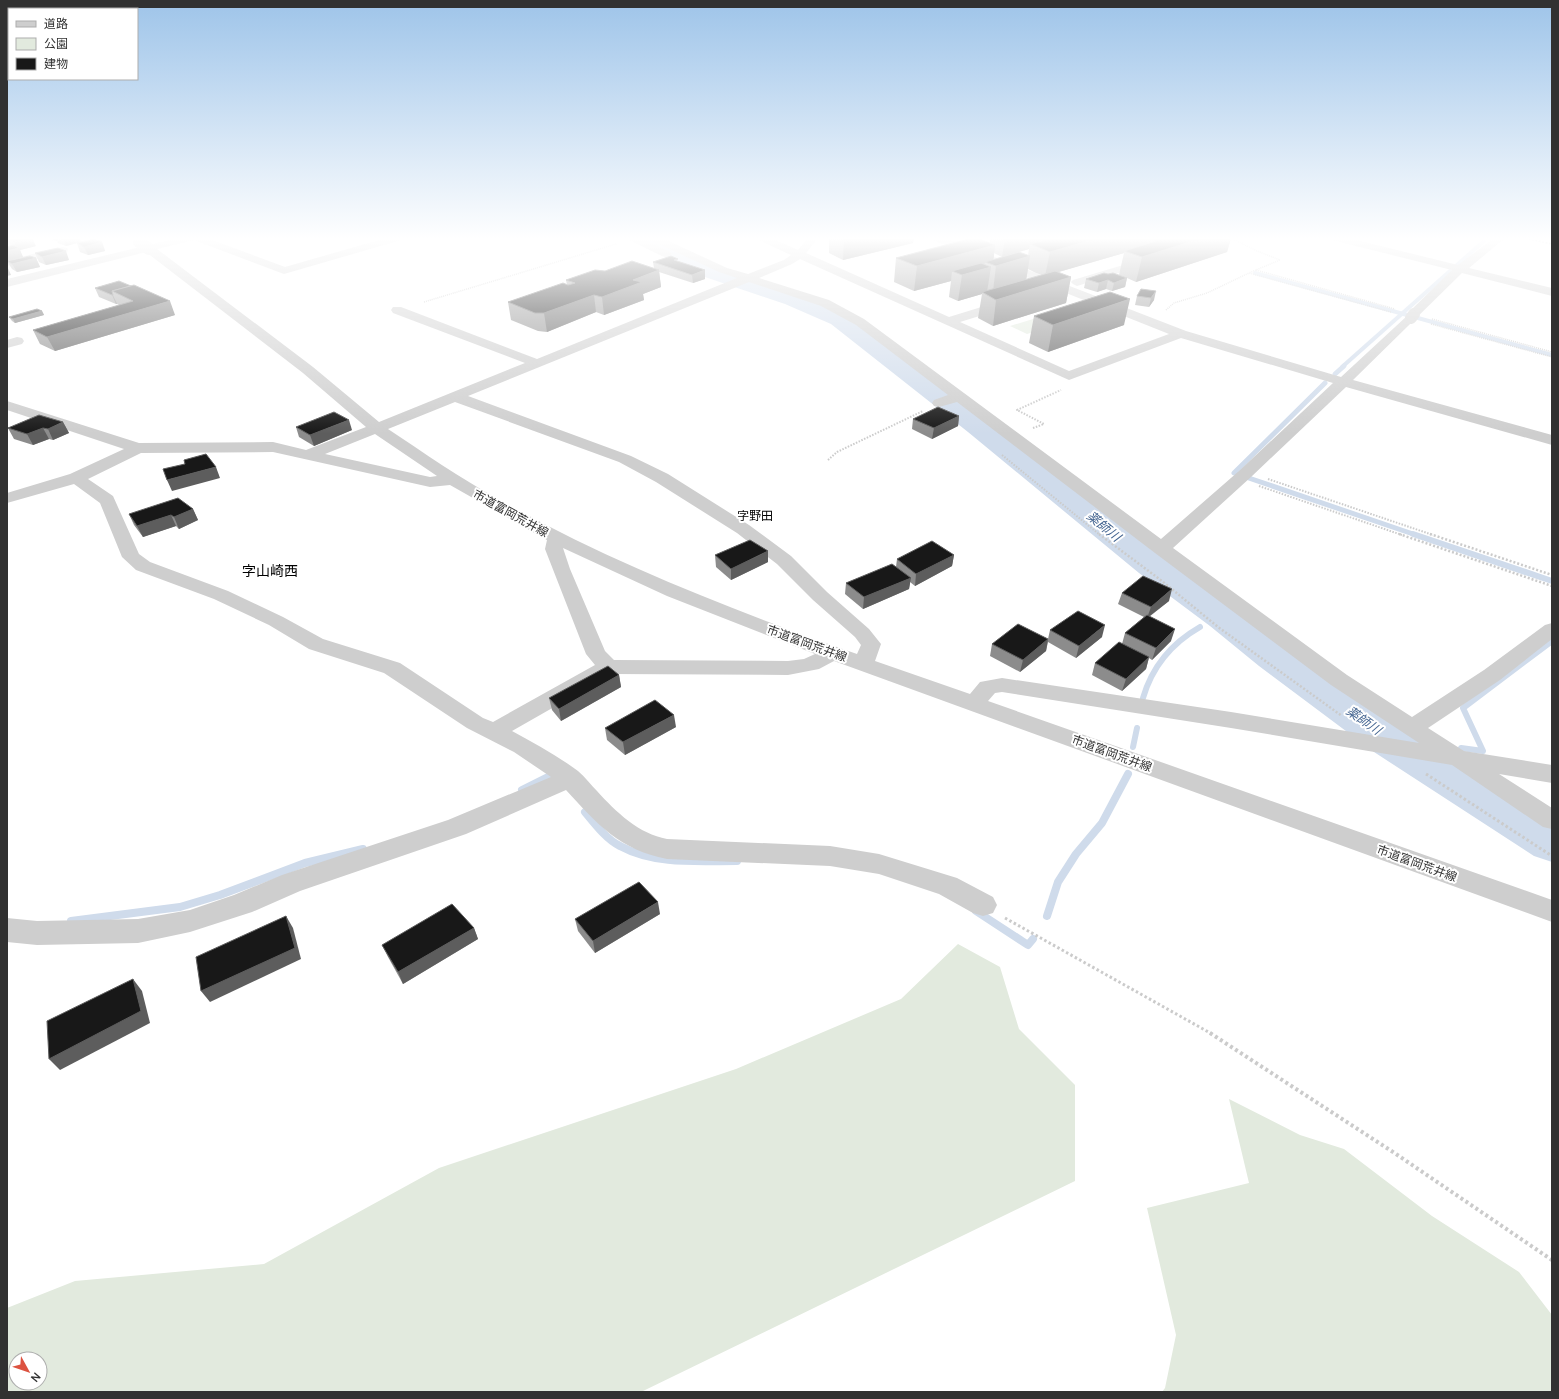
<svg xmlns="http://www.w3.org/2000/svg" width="1559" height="1399" font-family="Manrope,'Noto Sans JP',sans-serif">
  <rect width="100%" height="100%" fill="#fff"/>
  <g fill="#e2eade" fill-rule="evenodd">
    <polygon points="1085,303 1085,316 1027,334 1010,326"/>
    <path d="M 958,944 L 1000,967 L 1019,1029 L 1075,1085 L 1075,1181 L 641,1392 L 7,1392 L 7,1308 L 75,1281 L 264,1264 L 439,1168 L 736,1069 L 901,999 ZM 16,1359 L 40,1359 L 40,1383 L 16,1383 Z"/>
    <polygon points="1229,1099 1300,1135 1344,1149 1432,1216 1519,1272 1552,1315 1552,1392 1162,1392 1165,1388 1176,1335 1147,1208 1249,1183"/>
  </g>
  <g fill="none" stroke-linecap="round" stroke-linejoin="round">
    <g stroke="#cfdbeb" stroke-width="4">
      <polyline points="1457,265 1484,241"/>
      <polyline points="1255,273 1552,355"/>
      <polyline points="1342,367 1450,271"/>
    </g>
    <g stroke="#cfdbeb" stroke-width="5">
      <polyline points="1335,374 1344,366"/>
      <polyline points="1325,383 1234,473 1416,535"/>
    </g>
    <g stroke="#cfdbeb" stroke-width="6">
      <polyline points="1413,534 1552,581"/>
      <polyline points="1217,620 1224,617"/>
      <path d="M 1143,698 C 1152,667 1172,643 1200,627"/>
      <polyline points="1133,747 1137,728"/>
      <polyline points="1461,748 1483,751 1463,708 1552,641"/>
    </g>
    <g stroke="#cfdbeb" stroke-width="8">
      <polyline points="522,790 548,777"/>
      <path d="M 585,812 C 594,823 607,840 620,846 C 655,865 698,861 737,861"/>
      <polyline points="976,911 1028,945 1033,939"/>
      <polyline points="1047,916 1058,882 1076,854 1102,823 1128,774"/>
      <polyline points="71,921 180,907 220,895 305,863 363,849"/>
    </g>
    <polygon fill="#cfdbeb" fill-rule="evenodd" points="634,238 662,238 721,267 802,293 849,314 990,418 1167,557 1289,646 1408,728 1552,816 1552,862 1534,856 1374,752 1259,666 1210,626 1139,573 968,432 831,324 785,304 705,277 637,243"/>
    <g stroke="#cbcbcb" stroke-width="1.5" stroke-dasharray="1 1" stroke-linecap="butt">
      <polyline points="1231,238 1257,251 1280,260 1256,270 1395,309"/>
      <polyline points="1256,270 1249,273 1391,312"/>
      <polyline points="424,302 616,244"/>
      <polyline points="1166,310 1174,303 1207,293 1249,273"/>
      <polyline points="1432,319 1552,352"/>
      <polyline points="1431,324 1552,357"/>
    </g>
    <g stroke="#cbcbcb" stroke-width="2" stroke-dasharray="1.5 1.5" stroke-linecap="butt">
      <polyline points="1033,428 1044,424 1017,410 1061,390"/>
      <polyline points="1002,455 1100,535"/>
      <polyline points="828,460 837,452 923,411"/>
      <polyline points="1268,479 1433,535"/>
      <polyline points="1259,486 1402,535"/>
    </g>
    <g stroke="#cbcbcb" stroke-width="2.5" stroke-dasharray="2 2" stroke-linecap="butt">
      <polyline points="1099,534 1162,581 1218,627 1342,716"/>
      <polyline points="1399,534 1552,586"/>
      <polyline points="1430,534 1552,575"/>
    </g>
    <g stroke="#cbcbcb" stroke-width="3" stroke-dasharray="2.5 2.5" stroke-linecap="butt">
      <polyline points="1426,774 1552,856"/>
      <polyline points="1005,918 1212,1034"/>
    </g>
    <polyline stroke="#cbcbcb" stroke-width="4" stroke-dasharray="3 3" stroke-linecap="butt" points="1210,1033 1396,1154 1552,1260"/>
    <g fill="#cecece" fill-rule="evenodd">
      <polygon points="17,238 37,238 36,240 7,246 7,240"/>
      <path d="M 178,238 L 207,238 L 285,267 L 386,238 L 402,238 L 401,240 L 284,274 L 194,240 L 157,249 L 313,367 L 379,422 L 525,363 L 393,313 L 391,310 L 393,307 L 401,307 L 537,359 L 737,278 L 719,272 L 650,240 L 649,238 L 662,238 L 727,268 L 748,274 L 784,260 L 791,255 L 759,240 L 758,238 L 771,238 L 798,250 L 808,238 L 818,238 L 806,253 L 949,317 L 1004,300 L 1012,300 L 1014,303 L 1012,306 L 960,322 L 1069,371 L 1169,334 L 933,240 L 932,238 L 946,238 L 1186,331 L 1341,377 L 1408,315 L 1410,311 L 1452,270 L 1332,240 L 1331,238 L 1348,238 L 1458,265 L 1494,238 L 1505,238 L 1469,268 L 1552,288 L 1552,296 L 1462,273 L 1353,380 L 1552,435 L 1552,445 L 1346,387 L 1251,477 L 1173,548 L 1347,675 L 1412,717 L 1484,670 L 1545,625 L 1552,623 L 1552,639 L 1500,680 L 1428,728 L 1464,751 L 1552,765 L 1552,783 L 1499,774 L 1552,808 L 1552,829 L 1543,827 L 1452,765 L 1231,728 L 1002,692 L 995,693 L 988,701 L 1552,900 L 1552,922 L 834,661 L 819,669 L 788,675 L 612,674 L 512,731 C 534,743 558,756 578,771 C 585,777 591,785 597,791 C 616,812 639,834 667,839 L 830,846 L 879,854 L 957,878 L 993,897 L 997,905 L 993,913 L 983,916 L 973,913 L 939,894 L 879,874 L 830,866 L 667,859 C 620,850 597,824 566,790 L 466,834 L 300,891 L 252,912 L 190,932 L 138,943 L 37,945 L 7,942 L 7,918 L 37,921 L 138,919 L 190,910 L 234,895 L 282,875 L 448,820 L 551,777 L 514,752 L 467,728 L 384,673 L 309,649 L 269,625 L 214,599 L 136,570 L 122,557 L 100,503 L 74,484 L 7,503 L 7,493 L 70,474 L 124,449 L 7,410 L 7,401 L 139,443 L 273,442 L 306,450 L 366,427 L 303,373 L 146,252 L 7,287 L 7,279 ZM 800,259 L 1069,380 L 1181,338 L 1333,383 L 1239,471 L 1161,539 L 864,319 L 829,300 L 759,278 L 792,264 ZM 749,282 L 821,306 L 856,325 L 948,395 L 934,400 L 932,403 L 934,406 L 939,407 L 957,402 L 1155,553 L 1331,685 L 1419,743 L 1231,712 L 1002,678 L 980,682 L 970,694 L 875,661 L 881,644 L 869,629 L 827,592 L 791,556 L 749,525 L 668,474 L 631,456 L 468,396 ZM 455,402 L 619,462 L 656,482 L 737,533 L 777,564 L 813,600 L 855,637 L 861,645 L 857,654 C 735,611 611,563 498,499 C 460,478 424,453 388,429 ZM 375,434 L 437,476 L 430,477 L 325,454 ZM 273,452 L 430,487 L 450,485 L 547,540 L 545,549 L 586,654 L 595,665 L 493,722 L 483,718 L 400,663 L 323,639 L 283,617 L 228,591 L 150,562 L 139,554 L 113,496 L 88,479 L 141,453 ZM 563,548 L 667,596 L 815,654 L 804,659 L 788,661 L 614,660 L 605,651 L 570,569 Z"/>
      <polygon points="628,238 641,238 670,252 672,254 666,257 662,256 629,240"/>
      <polygon points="63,247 67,248 68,250 67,252 7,266 7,260"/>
      <polygon points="1150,257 1156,260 1154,262 1077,286 1073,284 1071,282 1073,280"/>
      <polygon points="17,337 22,338 24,341 22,344 7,348 7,340"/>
    </g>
    <polyline stroke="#868686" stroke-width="1.5" stroke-dasharray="2 1.5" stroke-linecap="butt" points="1525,238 1552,244"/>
    <g stroke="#cecece" stroke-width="12">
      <polyline points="139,242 149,249"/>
      <polyline points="1411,318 1414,314"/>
    </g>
  </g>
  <g fill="#8c8c8c" fill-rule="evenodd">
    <polygon points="7,238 36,246 20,250 23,257 7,261 7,244 8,246 11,246"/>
    <polygon points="47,238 79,238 81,242 66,246 58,243 57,241 55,241"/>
    <polygon points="829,238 914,238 913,243 843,260 829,253"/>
    <path d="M 990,238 L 1231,238 L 1227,252 L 1136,282 L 1127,278 L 1125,287 L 1112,291 L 1106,289 L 1097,292 L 1084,288 L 1086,279 L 1108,274 L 1119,275 L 1124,253 L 1058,272 L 1071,277 L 1066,303 L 993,326 L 978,318 L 982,294 L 958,301 L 949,297 L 951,281 L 914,291 L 894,282 L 896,258 L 990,243 ZM 1029,249 L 1028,256 L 993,260 L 994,253 L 1002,257 ZM 1028,269 L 1036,273 L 1042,275 L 1026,280 Z"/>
    <polygon points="102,242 105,251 88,255 80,252 77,243"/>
    <polygon points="35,253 69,260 46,265 39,262"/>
    <polygon points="36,258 40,267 17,272 12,269 7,261"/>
    <polygon points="653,262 678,262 705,279 693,283 659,272 661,287 643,294 644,300 604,315 596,312 547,332 538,331 511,320 508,302 567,285 566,280 605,271 654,268"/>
    <polygon points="119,281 175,315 55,351 40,344 33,330 119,305 117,304 116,304 99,297 95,288"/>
    <polygon points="1141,289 1154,300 1149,307 1135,305 1137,296"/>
    <polygon points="42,311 44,315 15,323 12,321 9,317"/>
    <polygon points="1034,316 1124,325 1048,352 1029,343"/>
    <polygon points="959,416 958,426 932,439 912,429 913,419"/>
    <polygon points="63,422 69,433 53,440 49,439 33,445 14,439 8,428"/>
    <polygon points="296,427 352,430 314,446 299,437"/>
    <polygon points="193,509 198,520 179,529 176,526 143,537 134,525 129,514"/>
    <polygon points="715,555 768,562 731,580 716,567"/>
    <polygon points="954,555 952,566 915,586 910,582 909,589 863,609 845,594 846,583 896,567 897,559"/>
    <polygon points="1122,593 1169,601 1149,617 1171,641 1152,660 1149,658 1146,669 1122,691 1092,675 1095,663 1122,644 1125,633 1144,617 1118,604"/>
    <polygon points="1050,630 1102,637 1076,658 1048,642 1046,651 1020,672 990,656 992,644 1048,639"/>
    <polygon points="619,675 621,687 561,721 552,710 549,698"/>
    <polygon points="676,727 625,755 607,740 605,728"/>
    <polygon points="660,914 595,953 578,931 575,919"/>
    <polygon points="474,928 478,939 403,984 388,957 382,945"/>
  </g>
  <g fill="#5d5d5d">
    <polygon points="32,238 36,246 20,250 23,257 7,261 7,244 10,250 17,249 14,242"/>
    <polygon points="53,238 56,238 57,241 55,241"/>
    <polygon points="62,238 79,238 81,242 66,246"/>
    <polygon points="844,238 914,238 913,243 843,260"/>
    <polygon points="1005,238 1071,238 1030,244 1029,249 1002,257"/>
    <polygon points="1099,238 1175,238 1124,251 1124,253 1045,276 1050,252"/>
    <polygon points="1203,238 1231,238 1227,252 1136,282 1142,257"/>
    <polygon points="102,242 105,251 88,255 84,247"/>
    <polygon points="995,245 993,265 985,262 984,269 991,267 987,292 982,292 982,294 958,301 962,275 952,271 951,281 914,291 917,266"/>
    <polygon points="66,251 69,260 46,265 42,257"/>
    <polygon points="1030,256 1026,281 993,291 996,266"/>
    <polygon points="36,258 40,267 17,272 12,264"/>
    <polygon points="7,266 11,275 7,276"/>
    <polygon points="659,270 661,287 643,294 644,300 604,315 602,297 633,280"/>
    <polygon points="705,270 705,279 693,283 692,275"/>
    <polygon points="1071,277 1066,303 993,326 996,300"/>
    <polygon points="1127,278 1125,287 1112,291 1114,283"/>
    <polygon points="1108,280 1106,289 1097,292 1099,283"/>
    <polygon points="1156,291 1154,300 1149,307 1151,298"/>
    <polygon points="112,295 113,295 117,304 116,304"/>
    <polygon points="594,295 596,312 547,332 544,313"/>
    <polygon points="1130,299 1124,325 1048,352 1053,325"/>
    <polygon points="170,301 175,315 55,351 47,337"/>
    <polygon points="42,311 44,315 15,323 13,319"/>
    <polygon points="959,416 958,426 932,439 934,428"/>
    <polygon points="349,420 352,430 314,446 310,435"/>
    <polygon points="63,422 69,433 53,440 48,429"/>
    <polygon points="43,428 49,439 33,445 27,434"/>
    <polygon points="216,467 220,478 172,491 167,480"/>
    <polygon points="193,509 198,520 179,529 174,517"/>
    <polygon points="171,515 176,526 143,537 137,526"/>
    <polygon points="768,551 768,562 731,580 731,569"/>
    <polygon points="954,555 952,566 915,586 916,574"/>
    <polygon points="911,578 909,589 863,609 864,597"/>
    <polygon points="1172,589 1169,601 1147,618 1151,607"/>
    <polygon points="1105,625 1102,637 1076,658 1079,646"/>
    <polygon points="1175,629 1171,641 1152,660 1156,648"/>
    <polygon points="1048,639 1046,651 1020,672 1023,660"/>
    <polygon points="1149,657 1146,669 1122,691 1126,679"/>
    <polygon points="619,675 621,687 561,721 559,709"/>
    <polygon points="674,715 676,727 625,755 623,742"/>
    <polygon points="658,902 660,914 595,953 593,941"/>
    <polygon points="286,916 293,928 301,959 210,1002 201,991"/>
    <polygon points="474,928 478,939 403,984 398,972"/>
    <polygon points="133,979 142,991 150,1023 60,1070 49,1059"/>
  </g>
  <g fill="#181818" stroke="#5d5d5d">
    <polygon points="13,238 31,238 14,242 8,239"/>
    <polygon points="972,238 977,238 995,245 917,266 896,258"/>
    <polygon points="1054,238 1099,238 1050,252 1030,244"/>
    <polygon points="1165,238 1203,238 1142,257 1124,251"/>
    <polygon points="94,239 102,242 84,247 77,243"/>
    <polygon points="13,245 19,248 7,251 7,247"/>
    <polygon points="58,248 66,251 42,257 35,253"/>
    <polygon points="1019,252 1030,256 996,266 985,262"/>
    <polygon points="30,256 36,258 12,264 7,261"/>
    <polygon points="671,256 678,259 674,260 705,270 692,275 653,262"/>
    <polygon points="632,261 659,270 633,280 642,282 602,297 594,295 544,313 535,313 508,302 563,283 568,285 575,283 566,280 595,270 605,271"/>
    <polygon points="981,263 991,267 962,275 952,271"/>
    <polygon points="1055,271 1071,277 996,300 982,292"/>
    <polygon points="1104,273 1108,274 1113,273 1127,278 1114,283 1108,280 1099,283 1086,279"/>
    <polygon points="119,281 131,286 112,291 113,295 112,295 95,288"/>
    <polygon points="134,285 170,301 47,337 33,330 133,301 112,291"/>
    <polygon points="1141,289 1156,291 1151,298 1137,296"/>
    <polygon points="1110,292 1130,299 1053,325 1034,316"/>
    <polygon points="37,309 42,311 13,319 9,317"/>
    <polygon points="938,407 959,416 934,428 913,419"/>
    <polygon points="334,412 349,420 310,435 296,427"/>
    <polygon points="39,415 63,422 48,429 43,428 27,434 8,428"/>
    <polygon points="206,454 216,467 167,480 163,469 185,464 184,460"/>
    <polygon points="178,498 193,509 174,517 171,515 137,526 129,514"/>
    <polygon points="750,540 768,551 731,569 715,555"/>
    <polygon points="932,541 954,555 916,574 897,559"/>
    <polygon points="892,564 911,578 864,597 846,583"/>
    <polygon points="1143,576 1172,589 1151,607 1122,593"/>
    <polygon points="1078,611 1105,625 1079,646 1050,630"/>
    <polygon points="1147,615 1175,629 1156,648 1125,633"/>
    <polygon points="1018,624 1048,639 1023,660 992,644"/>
    <polygon points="1119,642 1149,657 1126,679 1095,663"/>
    <polygon points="608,666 619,675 559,709 549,698"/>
    <polygon points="655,700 674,715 623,742 605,728"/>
    <polygon points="639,882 658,902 593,941 575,919"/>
    <polygon points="452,904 474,928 398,972 382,945"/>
    <polygon points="286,916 295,948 201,991 196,957"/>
    <polygon points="133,979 141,1011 49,1059 47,1021"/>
  </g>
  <linearGradient id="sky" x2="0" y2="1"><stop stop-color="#9ec4e9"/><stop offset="0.55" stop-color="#fff"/><stop offset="1" stop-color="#fff" stop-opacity="0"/></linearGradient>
  <rect width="1559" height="434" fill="url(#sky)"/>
  <g text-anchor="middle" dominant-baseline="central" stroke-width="4" stroke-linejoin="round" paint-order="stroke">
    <g font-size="12" fill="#313131" stroke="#fff">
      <text transform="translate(511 513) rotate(29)">市道富岡荒井線</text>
      <text transform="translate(807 643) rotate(20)">市道富岡荒井線</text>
      <text transform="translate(1112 753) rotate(20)">市道富岡荒井線</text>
      <text transform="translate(1417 863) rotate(20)">市道富岡荒井線</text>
    </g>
    <g font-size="12" fill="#000" stroke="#fff">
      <text x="755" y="515">字野田</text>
    </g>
    <g font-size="13" font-style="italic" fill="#436490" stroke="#fff">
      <text transform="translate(1104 526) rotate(39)">薬師川</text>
      <text transform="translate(1364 720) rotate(35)">薬師川</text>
    </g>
    <g font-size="14" fill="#000" stroke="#fff">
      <text x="270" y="570">字山崎西</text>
    </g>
  </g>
  <rect width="1559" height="1399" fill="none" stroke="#313131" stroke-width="16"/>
  <rect x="8" y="8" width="130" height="72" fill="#ffffff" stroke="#adadad"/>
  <rect x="16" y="21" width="20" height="6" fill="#cecece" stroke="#adadad"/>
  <text x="44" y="28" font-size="12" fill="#313131">道路</text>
  <rect x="16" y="38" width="20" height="12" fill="#e2eade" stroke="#adadad"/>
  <text x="44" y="48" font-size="12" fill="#313131">公園</text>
  <rect x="16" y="58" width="20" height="12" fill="#181818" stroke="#adadad"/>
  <text x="44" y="68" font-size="12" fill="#313131">建物</text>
  <g transform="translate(28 1371) rotate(130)"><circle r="19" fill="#ffffff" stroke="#adadad"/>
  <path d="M0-3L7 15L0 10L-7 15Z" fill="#dc5240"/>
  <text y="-6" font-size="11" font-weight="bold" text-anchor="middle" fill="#313131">N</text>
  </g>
</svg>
